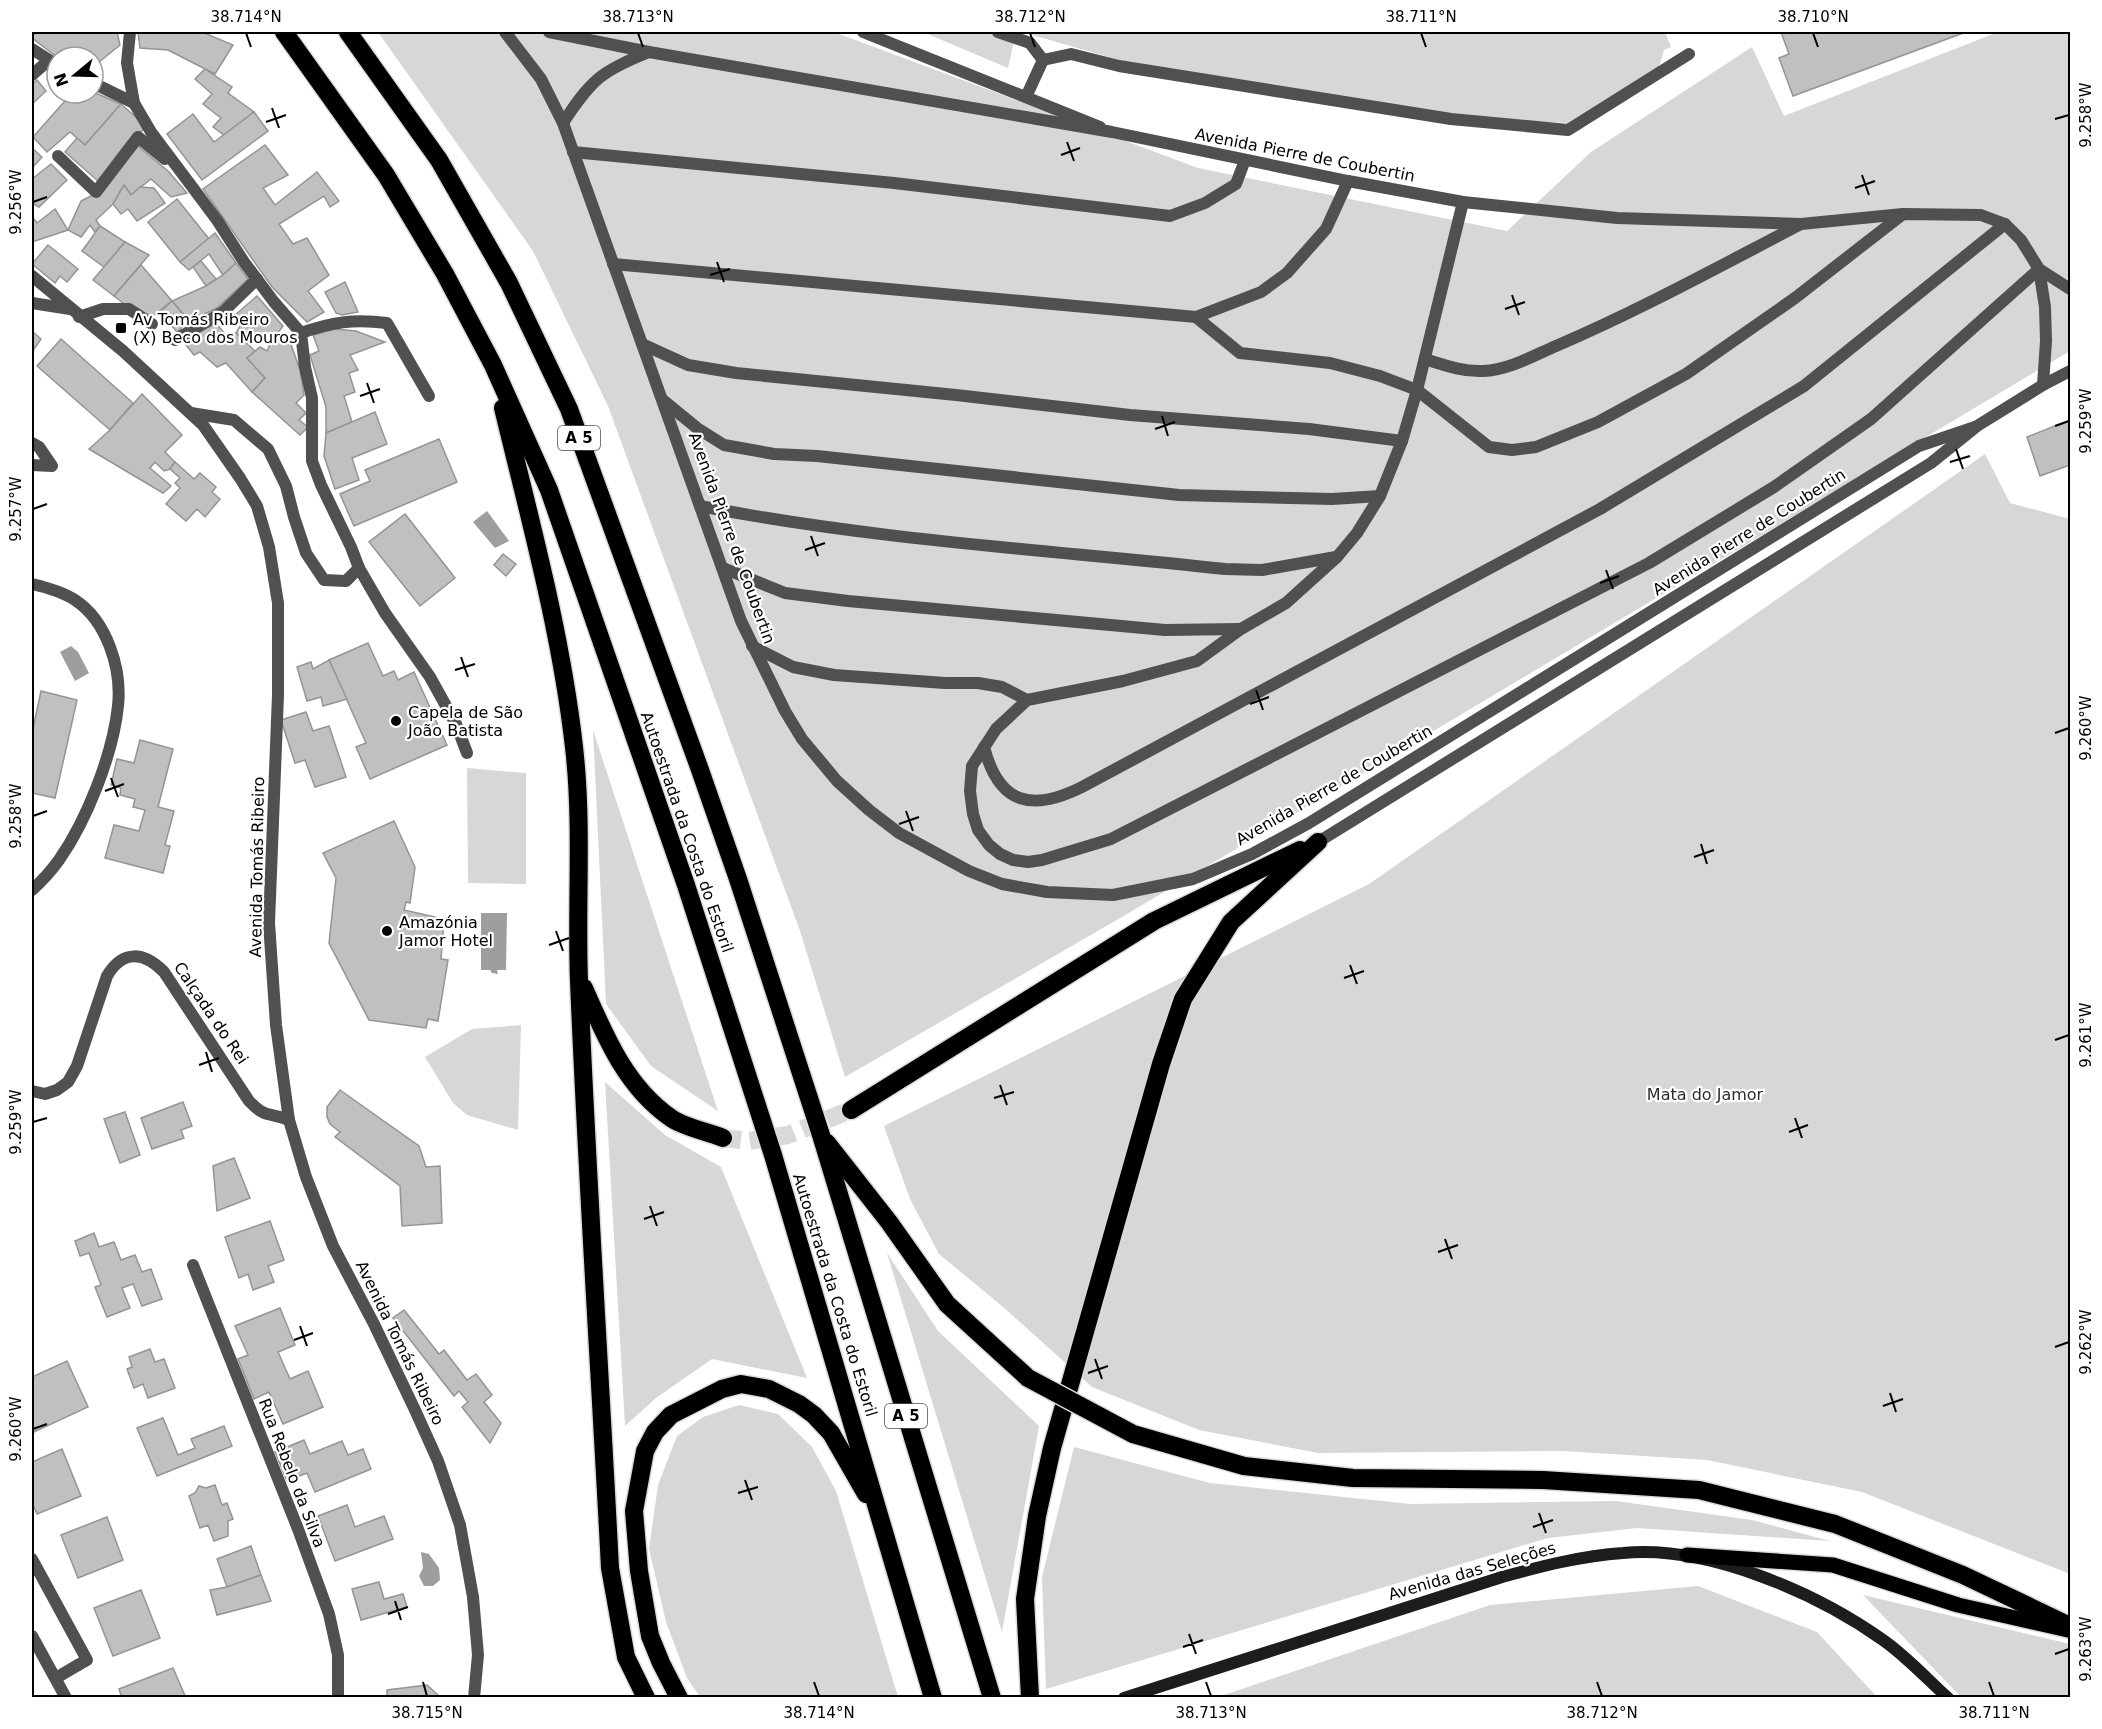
<svg xmlns="http://www.w3.org/2000/svg" width="2102" height="1729" font-family="'DejaVu Sans',sans-serif">
  <rect width="100%" height="100%" fill="#fff"/>
  <g fill="#d7d7d7">
    <polygon points="378,32 834,32 1198,168 1507,231 1591,152 1752,47 1784,116 1998,32 2070,32 2070,351 1127,914 845,1077 800,931 608,406 533,251"/>
    <polygon points="923,32 1016,32 1008,68"/>
    <polygon points="1022,32 1665,32 1671,47 1664,50 1659,67 1568,123 1484,119 1119,60"/>
    <polygon points="1985,454 2010,503 2070,519 2070,1574 1862,1492 1707,1460 1563,1451 1318,1453 1199,1430 1092,1387 1002,1306 939,1254 910,1199 884,1126 1369,884"/>
    <polygon points="593,730 718,1111 651,1066 606,1004"/>
    <polygon points="467,768 526,773 526,884 468,883"/>
    <polygon points="521,1025 518,1130 467,1115 453,1103 425,1057 472,1029"/>
    <polygon points="605,1082 665,1135 721,1167 807,1378 712,1359 656,1398 625,1426"/>
    <polygon points="887,1253 938,1331 1039,1426 1002,1632"/>
    <polygon points="739,1405 778,1414 812,1447 836,1491 898,1697 700,1697 687,1678 666,1622 649,1549 658,1485 677,1436 703,1417"/>
    <polygon points="1074,1447 1210,1483 1411,1504 1616,1501 1752,1520 1830,1541 1637,1528 1548,1538 1046,1689 1042,1577"/>
    <polygon points="1698,1586 1817,1632 1877,1697 1218,1697 1490,1605"/>
    <polygon points="1863,1595 2070,1644 2070,1697 1961,1697"/>
  </g>
  <g fill="#9e9e9e">
    <polygon points="487,511 509,541 495,548 473,522"/>
    <polygon points="71,646 78,652 89,673 75,681 60,652"/>
    <polygon points="481,913 507,913 506,970 497,970 498,974 492,973 490,970 481,970"/>
    <polygon points="421,1552 429,1554 439,1568 440,1580 433,1586 424,1586 419,1576 423,1568"/>
  </g>
  <g fill="#c0c0c0" stroke="#949494" stroke-width="1.5">
    <polygon points="35,32 117,32 120,45 93,67 93,57 57,57 32,38"/>
    <polygon points="138,32 202,32 233,45 215,74 168,50 140,48"/>
    <polygon points="1781,32 1966,32 1793,96 1779,58 1789,54"/>
    <polygon points="205,69 232,87 228,93 254,112 224,135 213,127 221,118 203,104 212,94 195,79"/>
    <polygon points="37,80 46,91 32,104 32,84"/>
    <polygon points="93,92 121,104 85,145 70,132 47,152 33,137 72,93"/>
    <polygon points="121,104 146,126 98,181 65,152 77,138 85,145"/>
    <polygon points="254,112 268,131 202,180 167,134 193,114 214,142"/>
    <polygon points="265,145 288,175 263,188 275,205 317,172 339,201 330,207 324,196 279,224 293,244 307,238 329,275 308,291 324,312 307,322 272,287 203,189"/>
    <polygon points="138,146 168,171 187,193 171,197 151,179 131,195 124,185 113,204 96,220 100,226 95,232 90,225 81,237 68,230 81,201 97,193"/>
    <polygon points="32,148 42,157 32,168"/>
    <polygon points="51,164 67,180 39,207 32,203 32,179"/>
    <polygon points="124,185 131,195 140,187 154,188 165,203 137,221 128,209 121,214 113,204"/>
    <polygon points="177,199 209,239 180,262 148,222"/>
    <polygon points="55,209 68,230 32,242 32,216 37,223"/>
    <polygon points="100,226 125,242 104,267 82,251"/>
    <polygon points="215,233 236,263 223,275 209,254 189,270 180,262"/>
    <polygon points="125,242 149,255 114,296 93,280"/>
    <polygon points="48,245 78,269 67,282 60,276 55,283 32,264"/>
    <polygon points="201,261 216,279 206,286 193,267"/>
    <polygon points="236,263 248,279 217,308 189,321 172,301 206,286 223,275"/>
    <polygon points="141,265 172,301 146,321 114,296"/>
    <polygon points="345,282 358,312 342,315 336,313 325,292"/>
    <polygon points="257,296 283,326 270,344 257,335 246,343 236,333 241,324 234,316"/>
    <polygon points="172,301 189,321 177,332 160,312"/>
    <polygon points="216,323 228,338 236,333 255,351 247,358 265,378 252,392 226,363 217,367 200,352 194,355 183,341"/>
    <polygon points="335,329 356,331 385,342 350,355 358,370 349,373 355,392 344,396 352,422 326,433 326,407 310,355 319,351 313,335"/>
    <polygon points="32,331 41,339 32,352"/>
    <polygon points="288,336 300,370 304,395 296,403 306,413 299,420 308,427 300,435 252,392 265,378 247,358 260,347 267,351 270,344"/>
    <polygon points="61,339 133,403 110,430 37,366"/>
    <polygon points="142,394 182,435 165,452 175,462 170,469 164,471 155,462 150,468 171,486 163,493 89,449 110,430"/>
    <polygon points="375,412 387,444 352,458 359,480 335,489 324,456 326,433"/>
    <polygon points="2070,420 2070,465 2040,476 2027,437"/>
    <polygon points="439,439 457,482 354,526 340,494 370,481 365,470"/>
    <polygon points="175,462 194,479 200,473 216,487 212,492 220,499 205,517 197,509 186,521 166,504 180,488 175,483 180,478 170,469"/>
    <polygon points="405,514 455,578 420,606 369,542"/>
    <polygon points="503,554 516,564 506,576 494,565"/>
    <polygon points="368,643 383,676 394,671 398,680 414,672 447,745 370,779 356,747 366,743 329,660"/>
    <polygon points="329,660 347,699 323,706 321,697 307,701 297,667 311,662 313,669"/>
    <polygon points="41,691 77,700 55,798 32,793 32,733"/>
    <polygon points="306,712 313,731 329,726 346,777 315,787 305,760 295,763 281,720"/>
    <polygon points="140,740 173,749 158,807 174,811 165,845 170,846 163,873 105,858 114,825 139,831 145,810 133,807 135,799 120,795 121,788 111,785 117,759 134,763"/>
    <polygon points="394,821 415,867 410,903 406,902 404,910 444,919 441,959 448,960 438,1021 428,1019 426,1028 369,1020 329,943 336,878 323,853"/>
    <polygon points="340,1090 419,1146 426,1167 440,1166 442,1223 402,1226 400,1186 335,1137 340,1132 330,1124 327,1117 327,1107"/>
    <polygon points="183,1102 192,1126 181,1130 184,1138 152,1149 141,1118"/>
    <polygon points="125,1112 140,1155 120,1163 104,1119"/>
    <polygon points="234,1158 250,1198 217,1211 213,1166"/>
    <polygon points="270,1221 284,1260 268,1266 274,1282 253,1290 248,1274 239,1278 225,1237"/>
    <polygon points="94,1233 99,1247 114,1242 121,1260 135,1255 142,1272 151,1269 162,1299 142,1306 133,1284 122,1288 130,1308 107,1317 95,1287 101,1285 89,1253 80,1256 75,1241"/>
    <polygon points="280,1308 295,1345 278,1352 290,1379 308,1371 323,1407 283,1424 269,1392 254,1399 238,1359 248,1355 235,1326"/>
    <polygon points="404,1310 439,1354 444,1350 467,1380 476,1374 492,1395 484,1402 501,1423 490,1443 462,1407 468,1402 459,1391 454,1396 393,1318"/>
    <polygon points="150,1349 155,1362 164,1359 175,1388 148,1398 143,1384 134,1388 127,1369 132,1367 129,1357"/>
    <polygon points="67,1361 88,1407 34,1432 32,1427 32,1377"/>
    <polygon points="163,1418 178,1455 195,1448 191,1439 224,1426 232,1446 157,1476 137,1428"/>
    <polygon points="304,1440 310,1454 342,1441 348,1455 363,1449 371,1469 315,1492 307,1473 287,1481 275,1452"/>
    <polygon points="62,1449 81,1496 37,1514 32,1502 32,1462"/>
    <polygon points="215,1485 222,1505 227,1503 233,1519 228,1521 228,1536 214,1541 208,1525 200,1528 189,1496 195,1493 199,1486 206,1488"/>
    <polygon points="347,1505 355,1527 384,1516 393,1539 335,1561 318,1516"/>
    <polygon points="107,1517 123,1560 78,1578 61,1535"/>
    <polygon points="251,1546 261,1575 227,1587 217,1559"/>
    <polygon points="261,1575 271,1601 217,1615 210,1590 227,1587"/>
    <polygon points="379,1582 384,1599 403,1594 407,1607 361,1620 352,1589"/>
    <polygon points="141,1590 160,1638 113,1656 94,1608"/>
    <polygon points="173,1668 186,1698 122,1698 119,1689"/>
    <polygon points="427,1685 438,1695 438,1698 387,1698 387,1690"/>
  </g>
  <g fill="none" stroke-linecap="round" stroke-linejoin="round">
    <polyline stroke="#d9d9d9" stroke-width="18" stroke-dasharray="18 9" stroke-linecap="butt" points="723,1138 749,1141 788,1135 851,1110"/>
    <g stroke="#dbdbdb" stroke-width="18">
      <polyline id="primary" points="1687,1555 1833,1565 1958,1605 2068,1630"/>
    </g>
    <g stroke="#dbdbdb" stroke-width="21">
      <g id="motorway">
        <polyline points="284,32 386,175 445,274 493,365 549,490 686,885 773,1155 933,1698"/>
        <polyline points="348,32 439,160 509,283 569,409 699,767 738,879 821,1135 992,1698"/>
        <path d="M 503,408 C 530,520 561,632 574,747 C 583,825 576,903 579,981 C 587,1177 600,1372 610,1568 L 626,1657 L 646,1698"/>
        <path d="M 584,988 C 605,1036 626,1087 671,1118 C 683,1127 709,1132 723,1138"/>
        <polyline points="851,1110 1154,921 1300,850"/>
        <polyline points="827,1143 889,1222 947,1304 1028,1378"/>
        <polyline points="1133,1434 1244,1466 1353,1478 1543,1480 1699,1490 1835,1524 1963,1575 2070,1626"/>
        <polyline points="679,1698 661,1663 650,1636 639,1571 634,1511 645,1451 655,1432 671,1415 722,1389 741,1384 769,1389 799,1404 814,1415 831,1433 866,1494"/>
        <polyline points="1030,1698 1025,1599 1037,1516 1052,1448 1161,1064 1183,999 1231,922 1318,842"/>
      </g>
    </g>
    <g stroke="#505050" stroke-width="12">
      <polyline points="998,32 1030,43 1043,60 1026,97"/>
      <polyline points="1043,60 1071,54 1119,66 1451,119 1568,130 1689,54"/>
      <path d="M 563,123 C 591,80 601,71 649,52"/>
      <polyline points="573,152 894,183 1170,216 1205,203 1236,184 1245,160"/>
      <polyline points="1463,202 1417,390 1402,441 1380,496 1357,533 1337,557 1286,603 1241,629 1197,661 1123,681 1027,700 996,729 972,766 970,791 973,814 978,830 989,845 1000,854 1013,860 1028,862 1042,860 1111,839 1649,563 1774,487 1871,419 2039,269"/>
      <polyline points="613,264 1196,317 1240,353 1330,363 1380,376 1417,390 1489,447 1512,450 1536,447 1598,422 1686,374 1795,298 1903,214"/>
      <polyline points="2039,269 2045,307 2046,341 2043,385"/>
      <polyline points="1196,317 1261,292 1287,273 1326,229 1348,181"/>
      <polyline points="642,344 688,365 736,373 956,395 1130,415 1309,429 1402,441"/>
      <path d="M 1425,359 C 1444,365 1463,372 1483,371 C 1508,370 1533,356 1556,346 C 1640,310 1720,266 1801,224"/>
      <polyline points="664,401 697,428 724,445 774,454 817,456 1179,495 1332,499 1380,496"/>
      <path d="M 700,506 C 873,540 1050,550 1225,569 L 1262,570 L 1336,557"/>
      <polyline points="723,568 785,593 848,601 1165,630 1240,629"/>
      <polyline points="752,646 793,667 834,675 945,683 978,683 1002,687 1027,700"/>
      <path d="M 984,747 C 999,805 1032,812 1082,787 L 1600,509 L 1804,386 L 2005,224"/>
      <polyline points="56,1678 78,1665"/>
    </g>
    <g stroke="#505050" stroke-width="12">
      <polyline points="130,32 127,63 134,103 151,132 217,220 244,262 274,302 301,333 305,367 312,398 312,461 321,485 351,547 359,568 385,613 430,677 456,724 467,753"/>
      <polyline points="505,32 541,79 563,123 741,621 785,711 802,739 837,781 869,810 899,833 969,871 1002,884 1047,892 1113,895 1193,879 1252,854 1309,823 1919,446 1975,427"/>
      <polyline points="863,32 1100,127"/>
      <polyline points="32,49 57,65"/>
      <polyline points="32,75 48,61"/>
      <polyline points="93,83 134,103"/>
      <polyline points="58,156 96,192 138,137 165,159"/>
      <polyline points="32,303 70,309"/>
      <polyline points="79,317 103,309 129,309 152,324"/>
      <path d="M 301,333 C 332,322 353,319 387,323 L 429,396"/>
      <polyline points="175,340 223,312 257,279"/>
      <polyline points="191,413 234,420 268,449 286,486 294,517 306,553 324,580 346,581 359,568"/>
      <polyline points="32,443 39,447 52,466 32,465"/>
      <path d="M 32,584 C 45,587 63,592 75,600 C 107,621 122,669 118,706 C 113,754 87,820 59,860 C 51,871 42,881 32,890"/>
      <path d="M 32,1091 L 45,1094 L 57,1090 L 68,1082 L 77,1066 L 107,976 C 123,949 144,952 164,972 L 249,1101 C 266,1119 269,1112 289,1120"/>
      <polyline points="193,1265 298,1529 329,1614 338,1655 338,1698"/>
      <polyline points="32,1559 87,1660 78,1665"/>
      <polyline points="32,1636 66,1698"/>
    </g>
    <g stroke="#505050" stroke-width="12">
      <polyline points="549,32 649,52 1112,132 1348,181 1463,202 1617,218 1801,224 1903,214 1981,215 2005,224 2021,240 2039,269 2070,289"/>
      <polyline points="32,276 123,351 203,425 240,478 257,506 269,547 278,603 278,695 269,923 276,1025 289,1120 306,1177 333,1246 374,1324 415,1410 438,1461 460,1525 473,1597 478,1655 474,1698"/>
      <polyline points="1318,842 1931,463 1977,426 2043,385 2070,371"/>
    </g>
    <path stroke="#1d1d1d" stroke-width="12" d="M 1124,1698 L 1502,1577 C 1542,1566 1581,1556 1623,1553 C 1707,1545 1815,1592 1883,1640 C 1906,1656 1927,1679 1948,1698"/>
    <use href="#primary" stroke="#000" stroke-width="15"/>
    <use href="#motorway" stroke="#000" stroke-width="18"/>
    <g stroke="#dbdbdb" stroke-width="21" stroke-linecap="butt">
      <polyline id="motorway-bridge" points="1028,1378 1133,1434"/>
    </g>
    <use href="#motorway-bridge" stroke="#000" stroke-width="18"/>
  </g>
  <path fill="none" stroke="#000" stroke-width="2" d="M 246,33 L 251,47M 638,33 L 643,47M 1030,33 L 1035,47M 1421,33 L 1426,47M 1813,33 L 1818,47M 272,108 L 279,128M 2055,119 L 2069,115M 266,122 L 286,115M 1067,142 L 1074,161M 1061,155 L 1080,148M 1862,175 L 1869,195M 1855,188 L 1875,181M 33,202 L 47,197M 717,262 L 724,282M 710,275 L 730,269M 1512,295 L 1519,315M 1505,309 L 1525,302M 367,383 L 374,403M 360,396 L 380,389M 1162,416 L 1168,436M 2055,426 L 2069,421M 1155,429 L 1175,422M 1956,449 L 1963,469M 1950,462 L 1970,456M 33,509 L 47,504M 811,536 L 818,556M 805,550 L 825,543M 1606,570 L 1613,589M 1600,583 L 1619,576M 461,657 L 468,677M 455,670 L 475,664M 1256,690 L 1263,710M 1250,704 L 1269,697M 2055,733 L 2069,728M 111,778 L 118,797M 105,791 L 124,784M 906,811 L 913,831M 33,816 L 47,811M 899,824 L 919,817M 1701,844 L 1707,864M 1694,857 L 1714,850M 556,931 L 563,951M 549,945 L 569,938M 1350,965 L 1357,984M 1344,978 L 1364,971M 2055,1040 L 2069,1035M 206,1052 L 212,1072M 199,1065 L 219,1058M 1000,1085 L 1007,1105M 994,1098 L 1014,1092M 1795,1118 L 1802,1138M 33,1122 L 47,1118M 1789,1132 L 1808,1125M 650,1206 L 657,1226M 644,1219 L 664,1212M 1445,1239 L 1452,1259M 1438,1252 L 1458,1245M 300,1326 L 307,1346M 294,1340 L 313,1333M 2055,1347 L 2069,1342M 1095,1359 L 1102,1379M 1088,1373 L 1108,1366M 1890,1393 L 1896,1412M 1883,1406 L 1903,1399M 33,1429 L 47,1424M 745,1480 L 752,1500M 738,1493 L 758,1487M 1539,1513 L 1546,1533M 1533,1527 L 1553,1520M 395,1601 L 401,1620M 388,1614 L 408,1607M 1189,1634 L 1196,1654M 1183,1647 L 1203,1640M 2055,1654 L 2069,1649M 423,1682 L 427,1696M 814,1682 L 819,1696M 1206,1682 L 1211,1696M 1597,1682 L 1602,1696M 1989,1682 L 1994,1696"/>
  <g fill="#000" stroke="#fff" stroke-width="2">
    <rect x="115" y="322" width="12" height="12" rx="3"/>
    <circle cx="396" cy="721" r="6"/>
    <circle cx="387" cy="931" r="6"/>
  </g>
  <g text-anchor="middle" dominant-baseline="central" stroke-width="4.5" stroke-linejoin="round" paint-order="stroke">
    <g fill="#fff" stroke="#4c4c4c" stroke-width="1.5">
      <rect x="558" y="426" width="42" height="24" rx="4.5"/>
      <rect x="885" y="1404" width="42" height="24" rx="4.5"/>
    </g>
    <g font-size="15" font-weight="bold" fill="#000">
      <text x="579" y="438">A 5</text>
      <text x="906" y="1416">A 5</text>
    </g>
    <g font-size="16" fill="#000" stroke="#fff">
      <text transform="translate(1305 155) rotate(11)">Avenida Pierre de Coubertin</text>
      <text transform="translate(1749 532) rotate(-32)">Avenida Pierre de Coubertin</text>
      <text transform="translate(732 538) rotate(70)">Avenida Pierre de Coubertin</text>
      <text transform="translate(1334 785) rotate(-30)">Avenida Pierre de Coubertin</text>
      <text transform="translate(687 832) rotate(71)">Autoestrada da Costa do Estoril</text>
      <text transform="translate(257 867) rotate(-89)">Avenida Tomás Ribeiro</text>
      <text transform="translate(211 1013) rotate(56)">Calçada do Rei</text>
      <text transform="translate(835 1295) rotate(73)">Autoestrada da Costa do Estoril</text>
      <text transform="translate(400 1343) rotate(64)">Avenida Tomás Ribeiro</text>
      <text transform="translate(292 1473) rotate(69)">Rua Rebelo da Silva</text>
      <text transform="translate(1472 1571) rotate(-16)">Avenida das Seleções</text>
    </g>
    <g font-size="16" fill="#000" stroke="#fff" text-anchor="start">
      <text x="133" y="319">Av Tomás Ribeiro<tspan x="133" dy="18">(X) Beco dos Mouros</tspan></text>
      <text x="408" y="712">Capela de São<tspan x="408" dy="18">João Batista</tspan></text>
      <text x="399" y="922">Amazónia<tspan x="399" dy="18">Jamor Hotel</tspan></text>
    </g>
    <g font-size="16" fill="#2e2e2e" stroke="#fff">
      <text x="1705" y="1094">Mata do Jamor</text>
    </g>
  </g>
  <rect width="2102" height="1729" fill="none" stroke="#ffffff" stroke-width="66"/>
  <g transform="translate(75 75) rotate(251)"><circle r="28" fill="#ffffff" stroke="#999999" stroke-width="1.5"/>
  <path d="M0-4.5L10 22L0 15L-10 22Z" fill="#000000"/>
  <text y="-9" font-size="16" font-weight="bold" text-anchor="middle" fill="#000000">N</text>
  </g>
  <rect x="33" y="33" width="2036" height="1663" fill="none" stroke="#000" stroke-width="2"/>
  <g font-size="15" text-anchor="middle" fill="#000">
    <text x="246" y="22">38.714°N</text>
    <text x="638" y="22">38.713°N</text>
    <text x="1030" y="22">38.712°N</text>
    <text x="1421" y="22">38.711°N</text>
    <text x="1813" y="22">38.710°N</text>
    <text transform="translate(2086 115) rotate(-90)" y="5">9.258°W</text>
    <text transform="translate(16 202) rotate(-90)" y="5">9.256°W</text>
    <text transform="translate(2086 421) rotate(-90)" y="5">9.259°W</text>
    <text transform="translate(16 509) rotate(-90)" y="5">9.257°W</text>
    <text transform="translate(2086 728) rotate(-90)" y="5">9.260°W</text>
    <text transform="translate(16 816) rotate(-90)" y="5">9.258°W</text>
    <text transform="translate(2086 1035) rotate(-90)" y="5">9.261°W</text>
    <text transform="translate(16 1122) rotate(-90)" y="5">9.259°W</text>
    <text transform="translate(2086 1342) rotate(-90)" y="5">9.262°W</text>
    <text transform="translate(16 1429) rotate(-90)" y="5">9.260°W</text>
    <text transform="translate(2086 1649) rotate(-90)" y="5">9.263°W</text>
    <text x="427" y="1718">38.715°N</text>
    <text x="819" y="1718">38.714°N</text>
    <text x="1211" y="1718">38.713°N</text>
    <text x="1602" y="1718">38.712°N</text>
    <text x="1994" y="1718">38.711°N</text>
  </g>
</svg>
